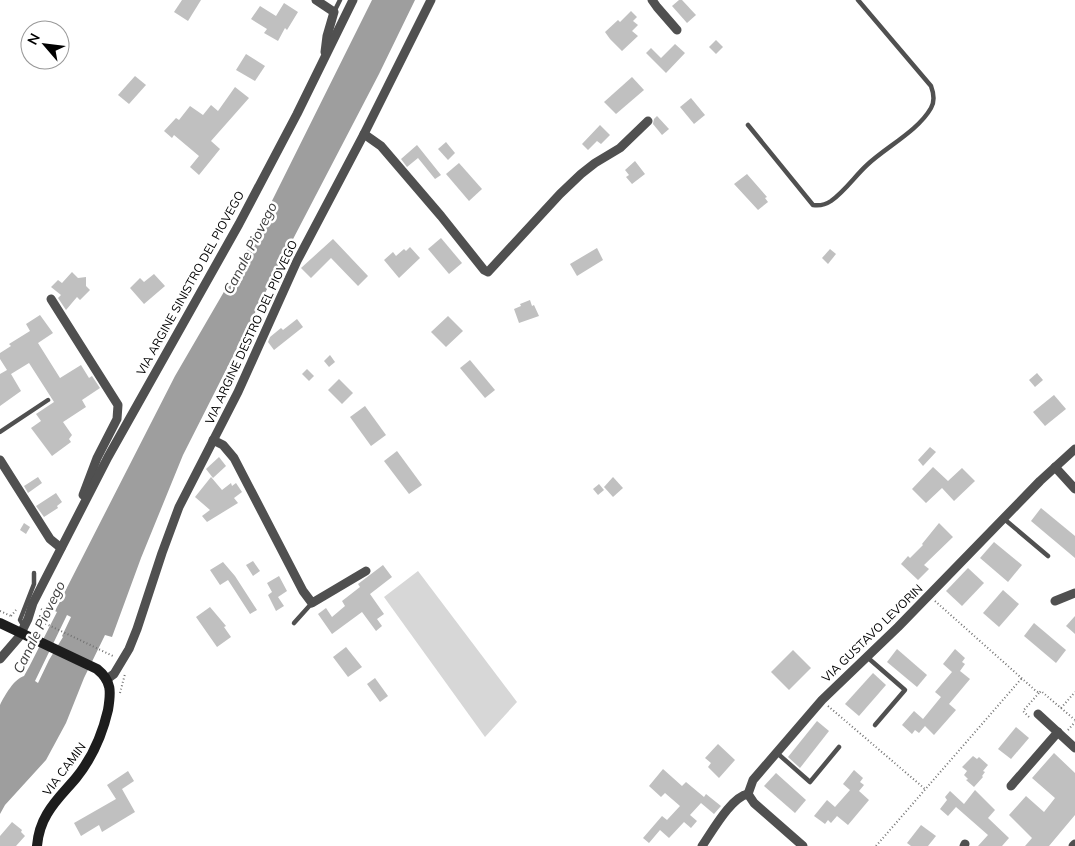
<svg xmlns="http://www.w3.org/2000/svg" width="1075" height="846" font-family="Mulish,sans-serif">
  <rect width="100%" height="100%" fill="#fff"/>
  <polygon fill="#d7d7d7" points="418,571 517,702 485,737 384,597"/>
  <path fill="#9e9e9e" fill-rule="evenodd" d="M 372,0 L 415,0 L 379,74 L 266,291 L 183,455 L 141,558 L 112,637 L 105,635 L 84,678 L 66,723 L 46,760 L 5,805 L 0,814 L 0,705 C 5,695 14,679 24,676 L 29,667 L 57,612 L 55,611 L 175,376 L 243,259 ZM 67,615 L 71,617 L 62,636 L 63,637 L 49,660 L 38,683 L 35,681 Z"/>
  <g fill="#c0c0c0">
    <polygon points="182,0 201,0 188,21 174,12"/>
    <polygon points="679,0 682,0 696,15 687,23 672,6"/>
    <polygon points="284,3 298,12 287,30 285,28 278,41 264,33 267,29 251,19 260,6 276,16"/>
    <polygon points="631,11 637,17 633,21 638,25 632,31 638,36 622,51 610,39 605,32 618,20 620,22"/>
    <polygon points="716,40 723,47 716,54 709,47"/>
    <polygon points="675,44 685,53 666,73 646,53 651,48 661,58"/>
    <polygon points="246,54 265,66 255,81 236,70"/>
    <polygon points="135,76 146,85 129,104 118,95"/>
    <polygon points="632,77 644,90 616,114 604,102"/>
    <polygon points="235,87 249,98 211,141 220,149 199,175 190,167 199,156 174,135 172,138 164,131 176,118 179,120 190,106 203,115 211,105 218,111"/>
    <polygon points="691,98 705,115 694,124 680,107"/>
    <polygon points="657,116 669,129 662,135 653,124 654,119"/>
    <polygon points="600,125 610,135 601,144 597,141 588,150 582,144"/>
    <polygon points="446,142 455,153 448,160 438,149"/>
    <polygon points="417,145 441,175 435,179 418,158 407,167 401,159"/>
    <polygon points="635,161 645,174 632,184 626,177 629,175 625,170"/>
    <polygon points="459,163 482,189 469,201 446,174"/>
    <polygon points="747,174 767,197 765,198 768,202 758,210 734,184"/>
    <polygon points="441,238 462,263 449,274 428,249"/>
    <polygon points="333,239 368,276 358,286 331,258 311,278 301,268"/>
    <polygon points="410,247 420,258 399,278 384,260 393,252 396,256 404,249 406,251"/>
    <polygon points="597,248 603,260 577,276 570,264"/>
    <polygon points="830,249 836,254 828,264 822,258"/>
    <polygon points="72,272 78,278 86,277 86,286 90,290 80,300 77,297 66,310 58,298 61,295 51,287 58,280 62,283"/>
    <polygon points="154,274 165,286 144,304 130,288 140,278 144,282"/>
    <polygon points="530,300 532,306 534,305 539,316 519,323 514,309 521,306 520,304"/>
    <polygon points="40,315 53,333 38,343 60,378 81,365 89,378 92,376 100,388 82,400 86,407 63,422 72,435 69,439 71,442 52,456 31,428 41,421 36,414 54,402 29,363 11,374 21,391 0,406 0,374 7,370 0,359 0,353 11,346 9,344 30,331 26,324"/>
    <polygon points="448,316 463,331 446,347 431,332"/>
    <polygon points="297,319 303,327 274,350 268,342 270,337 281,328 283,330"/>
    <polygon points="330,355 335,362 329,367 324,361"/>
    <polygon points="470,360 495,390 485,398 460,368"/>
    <polygon points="307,369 314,376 309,381 302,374"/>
    <polygon points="1037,373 1043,380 1035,387 1029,380"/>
    <polygon points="339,379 353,393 342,404 328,390"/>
    <polygon points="1054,395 1066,409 1045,426 1033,412"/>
    <polygon points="365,406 386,435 371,446 350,417"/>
    <polygon points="930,447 936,452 923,466 918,460"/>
    <polygon points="397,451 422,485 409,494 384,461"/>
    <polygon points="219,457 226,466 213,478 206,469"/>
    <polygon points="933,467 948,481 962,468 975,481 954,501 942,488 926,503 912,489"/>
    <polygon points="38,477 42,483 28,493 24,486"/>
    <polygon points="211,477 222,490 231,483 232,486 236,483 242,492 234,498 238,503 207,522 202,516 210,510 195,497"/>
    <polygon points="613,477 623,488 613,497 604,487"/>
    <polygon points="599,484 604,490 598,495 593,489"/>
    <polygon points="56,493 62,502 57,506 58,508 44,517 36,506"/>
    <polygon points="1041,508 1075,536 1075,558 1031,521"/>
    <polygon points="24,523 30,527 26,534 20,530"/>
    <polygon points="939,523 953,537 924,565 929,569 918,580 901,564 908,556 910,558 923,545 922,544"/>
    <polygon points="994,542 1022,565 1008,582 980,558"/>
    <polygon points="253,561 260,571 253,576 246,565"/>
    <polygon points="223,562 235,576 257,610 250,614 228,580 220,585 210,570"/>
    <polygon points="383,565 392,577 370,594 384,614 377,619 382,626 376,631 362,612 332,634 318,614 326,608 332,617 345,606 342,601 360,587 358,584"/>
    <polygon points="968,568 984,583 962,606 946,591"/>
    <polygon points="279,576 287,591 278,597 284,606 276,611 268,595 272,592 267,583"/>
    <polygon points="1003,590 1019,604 999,627 983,613"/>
    <polygon points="210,607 226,626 224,627 231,637 217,647 196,617"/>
    <polygon points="1075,616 1075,634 1066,626"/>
    <polygon points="1034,623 1066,650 1056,663 1024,636"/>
    <polygon points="346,647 362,667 348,677 333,657"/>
    <polygon points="897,649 927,675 917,687 887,662"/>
    <polygon points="955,649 965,658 962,662 965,664 960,671 970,679 949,704 956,710 934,735 925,726 919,733 915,730 912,734 902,725 914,711 923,719 941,697 935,692 952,672 943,664"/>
    <polygon points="793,650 811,668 789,690 771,672"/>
    <polygon points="873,673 886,685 859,716 845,704"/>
    <polygon points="375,678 388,696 380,702 367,684"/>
    <polygon points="817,721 829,731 800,768 788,757"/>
    <polygon points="1016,727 1029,738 1011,759 998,749"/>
    <polygon points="718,744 735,760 719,778 708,767 711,763 705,758"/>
    <polygon points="1054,753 1075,773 1075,815 1049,846 1025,846 1032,838 1009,815 1026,796 1044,812 1055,798 1032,778"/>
    <polygon points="973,756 977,759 979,757 988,765 983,771 985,772 982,776 983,777 974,787 966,780 968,779 964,775 967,771 962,767"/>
    <polygon points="663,769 682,786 686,782 704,797 706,794 721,806 714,814 701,803 690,815 697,821 691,828 684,822 669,838 660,830 649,843 643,838 662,816 667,820 680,806 665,793 661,797 649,786"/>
    <polygon points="854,770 863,778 860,782 864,785 859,791 869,800 848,825 837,816 831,823 828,820 825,824 814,816 827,800 835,807 850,790 843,784"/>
    <polygon points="128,771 134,781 122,789 135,812 102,832 99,825 81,836 74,823 116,799 107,785"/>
    <polygon points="776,773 806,800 795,813 764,786"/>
    <polygon points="975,790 995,810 988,818 1009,838 1002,846 978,846 988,835 956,807 948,816 940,809 947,800 945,797 950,791 964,804"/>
    <polygon points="12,822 22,830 21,832 25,836 16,846 0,846 0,836"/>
    <polygon points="921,825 936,836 928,846 911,846 907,843"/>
  </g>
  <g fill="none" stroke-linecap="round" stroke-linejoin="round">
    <g stroke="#727272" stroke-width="2" stroke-dasharray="1 2.5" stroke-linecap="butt">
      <polyline points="935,601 1036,691 1039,693 1041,691 1075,720"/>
      <polyline points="41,609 51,615"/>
      <polyline points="0,611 11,616"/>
      <polyline points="11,616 16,610"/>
      <polyline points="36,619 113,656"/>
      <polyline points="120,693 125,674"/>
      <polyline points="828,706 925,789"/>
      <polyline points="1061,708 1075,692"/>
      <polyline points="1029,717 1023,711 1039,693"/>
      <polyline points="1068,730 1075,722"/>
      <polyline points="876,846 1022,678"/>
    </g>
    <g stroke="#505050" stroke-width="4.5">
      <polyline points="334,12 340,0"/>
      <path d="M 748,125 L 813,205 C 820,206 825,205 831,201 C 845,191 855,176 867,165 C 886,147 918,131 931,108 C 935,101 934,94 931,86 L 858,0"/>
      <polyline points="0,432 48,400"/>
      <polyline points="1003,518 1048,556"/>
      <polyline points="294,623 312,603"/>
      <polyline points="24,627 20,620 34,584 34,573"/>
      <polyline points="867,657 905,690 875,725"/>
      <polyline points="777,753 810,782 839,747"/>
    </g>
    <g stroke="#505050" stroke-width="9">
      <polyline points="316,0 334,12 327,36 325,52"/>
      <polyline points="652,0 657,7 677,30"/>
      <polyline points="364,134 381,146 441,216 484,270 488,272 560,194 581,174 595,163 620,148 648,121"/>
      <polyline points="51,299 118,405 117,419 97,458 83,495"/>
      <polyline points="213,440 223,445 234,458 303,591 312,603 366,571"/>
      <polyline points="0,460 50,539 61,548"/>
      <polyline points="1055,467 1075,489"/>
      <polyline points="1055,601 1075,593"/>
      <polyline points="0,659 19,637 28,619 33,603 108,457 239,224 297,114 353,0"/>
      <polyline points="107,679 114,674 129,649 137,629 162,553 179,507 238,392 297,261 364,134 431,0"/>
      <polyline points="1038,714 1075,748"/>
      <polyline points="1011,786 1058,732"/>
      <polyline points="748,794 753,780 822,700 898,627 1040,481 1075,449"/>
      <polyline points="748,794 754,803 803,846"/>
      <path d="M 702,846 C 712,832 731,797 748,794"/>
      <polyline points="964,846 965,844"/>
      <polyline points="1073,846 1075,844"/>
    </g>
    <path stroke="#1d1d1d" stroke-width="10" d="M 0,623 L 97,669 C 112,681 111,692 108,710 C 102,736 93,757 76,778 C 66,790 55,800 47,814 C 41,824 38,834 37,846"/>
  </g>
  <g text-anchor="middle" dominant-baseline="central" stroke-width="5" stroke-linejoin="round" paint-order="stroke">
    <g font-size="12" fill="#000" stroke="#fff">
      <text transform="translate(190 283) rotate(-61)">VIA ARGINE SINISTRO DEL PIOVEGO</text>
      <text transform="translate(251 332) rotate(-65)">VIA ARGINE DESTRO DEL PIOVEGO</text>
      <text transform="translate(872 633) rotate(-44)">VIA GUSTAVO LEVORIN</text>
      <text transform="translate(64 769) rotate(-53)">VIA CAMIN</text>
    </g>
    <g font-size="14" font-style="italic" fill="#3f3f3f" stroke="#fff">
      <text transform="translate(250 248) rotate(-63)">Canale Piovego</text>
      <text transform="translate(39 627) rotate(-64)">Canale Piovego</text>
    </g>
  </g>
  <g transform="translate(45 45) rotate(298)"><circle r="24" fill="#ffffff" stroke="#999999"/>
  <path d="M0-4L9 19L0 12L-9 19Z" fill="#000000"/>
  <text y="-8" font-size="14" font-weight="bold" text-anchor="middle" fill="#000000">N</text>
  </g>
</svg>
